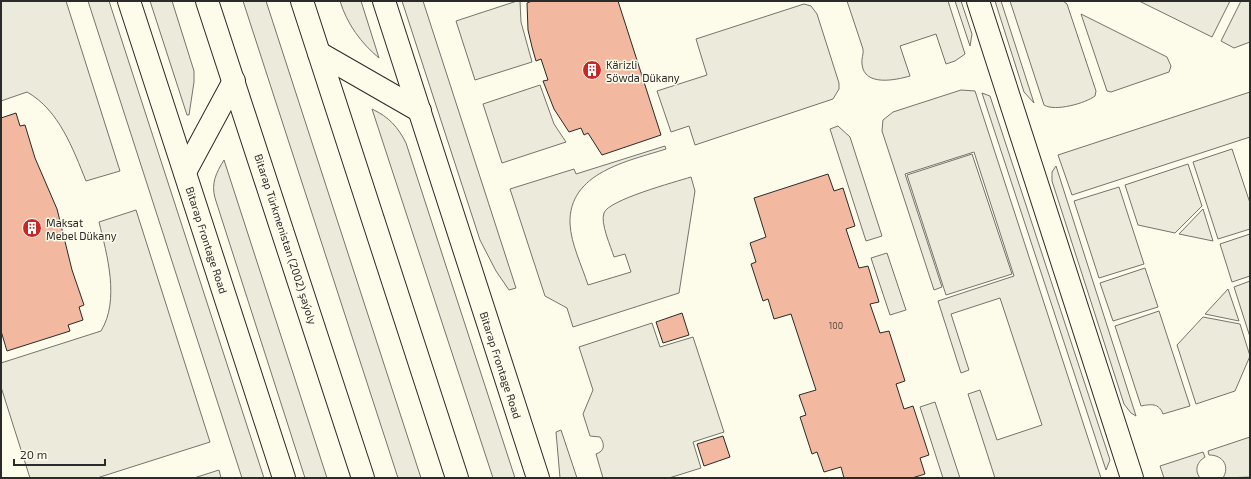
<svg xmlns="http://www.w3.org/2000/svg" width="1251" height="479" font-family="'Exo 2',sans-serif">
  <rect width="100%" height="100%" fill="#fdfbea"/>
  <g fill="#ecebdb" stroke="#74746e">
    <path d="M 1,1 L 66,1 L 120,171 L 86,181 C 73,149 59,110 27,92 L 1,101 Z"/>
    <polygon points="88,1 109,1 264,478 242,478"/>
    <polygon points="150,1 172,1 194,71 194,82 189,115 187,115"/>
    <polygon points="243,1 266,1 421,478 398,478"/>
    <path d="M 340,1 L 361,1 L 379,58 C 361,43 347,24 340,1 Z"/>
    <polygon points="402,1 423,1 516,288 509,290 496,271 480,240"/>
    <polygon points="517,1 520,1 521,22 532,62 475,80 456,21"/>
    <path d="M 847,1 L 948,1 L 965,54 L 955,61 L 946,64 L 936,34 L 900,46 L 910,76 C 896,80 864,87 862,64 C 861,59 864,54 863,49 C 858,33 852,17 847,1 Z"/>
    <polygon points="955,1 961,1 972,34 970,46"/>
    <polygon points="995,1 1001,1 1034,103 1024,92"/>
    <path d="M 1010,1 L 1063,1 L 1067,4 L 1096,91 L 1095,96 C 1086,103 1055,112 1044,105 Z"/>
    <polygon points="1139,1 1230,1 1212,37"/>
    <polygon points="1241,1 1250,1 1250,42 1234,48 1221,41"/>
    <polygon points="804,4 811,6 817,14 839,83 839,89 833,99 695,145 689,126 671,132 657,91 707,75 696,39"/>
    <polygon points="1081,14 1167,57 1171,66 1169,72 1111,92 1107,91"/>
    <polygon points="540,85 554,124 566,142 502,163 483,104"/>
    <polygon points="961,90 975,91 1101,478 995,478 968,394 980,390 997,440 1042,425 1000,298 951,314 969,370 961,373 938,301 1014,276 974,152 905,174 942,287 934,290 882,131 883,120 893,112"/>
    <polygon points="1250,92 1250,137 1072,195 1058,155"/>
    <polygon points="982,93 990,96 1110,460 1106,470"/>
    <path d="M 372,109 C 389,117 398,127 406,143 L 515,478 L 493,478 Z"/>
    <polygon points="838,126 850,137 882,236 866,241 830,129"/>
    <path d="M 665,146 L 666,149 C 629,161 568,172 570,224 C 571,244 582,266 588,285 L 631,272 L 625,254 L 614,257 C 611,247 600,223 604,213 C 608,200 675,182 691,177 L 695,191 L 679,293 L 573,327 L 567,308 L 545,296 L 510,189 L 574,169 L 576,174 Z"/>
    <polygon points="1232,149 1250,203 1250,229 1218,239 1193,162"/>
    <polygon points="972,154 1012,274 946,295 907,175"/>
    <path d="M 224,160 L 327,478 L 305,478 L 215,198 C 211,183 216,173 224,160 Z"/>
    <polygon points="1188,164 1202,206 1175,233 1138,225 1125,185"/>
    <polygon points="1056,166 1136,416 1131,413 1124,404 1052,181 1052,172"/>
    <polygon points="1119,187 1144,264 1099,278 1074,201"/>
    <polygon points="1203,209 1213,241 1179,234"/>
    <path d="M 136,210 L 210,442 L 97,478 L 30,478 L 1,387 L 1,363 L 101,331 C 120,300 107,255 99,222 Z"/>
    <polygon points="1250,234 1250,276 1232,282 1220,244"/>
    <polygon points="887,253 906,310 890,315 871,258"/>
    <polygon points="1145,268 1158,307 1113,321 1100,283"/>
    <polygon points="1250,281 1250,337 1234,287"/>
    <polygon points="1228,289 1239,321 1205,314"/>
    <path d="M 1159,311 L 1190,406 L 1163,414 C 1159,403 1151,404 1141,406 L 1115,326 Z"/>
    <polygon points="1203,317 1240,324 1250,356 1235,391 1196,404 1177,345"/>
    <path d="M 652,323 L 660,347 L 693,337 L 724,432 L 693,442 L 701,468 L 669,478 L 603,478 L 596,454 C 605,451 605,444 600,437 L 590,436 L 583,414 L 593,390 L 579,347 Z"/>
    <polygon points="935,402 960,478 943,478 920,407"/>
    <polygon points="561,430 577,478 560,478 556,432"/>
    <path d="M 1250,437 L 1250,477 L 1223,478 C 1230,466 1223,455 1209,455 L 1208,451 Z"/>
    <path d="M 1203,452 L 1205,457 C 1197,462 1194,470 1200,478 L 1164,478 L 1160,466 Z"/>
    <polygon points="219,470 221,478 194,478"/>
  </g>
  <g fill="#f2b8a0" stroke="#2b2b2b">
    <polygon points="532,1 618,1 661,135 602,155 588,133 584,135 581,128 569,132 554,109 543,81 548,80 541,59 536,61 532,47 528,30 527,3"/>
    <polygon points="16,113 20,126 25,125 35,158 57,209 72,270 84,305 79,307 83,320 68,325 70,331 7,351 1,331 1,118"/>
    <polygon points="828,174 834,191 843,188 855,226 846,229 859,268 868,266 879,302 870,304 880,333 889,331 905,381 896,384 904,409 913,406 929,455 920,458 925,474 912,478 844,478 841,467 824,472 817,452 812,454 800,417 806,415 799,395 816,390 791,314 774,319 768,299 763,301 751,264 756,262 750,243 766,237 754,198"/>
    <polygon points="682,313 689,335 663,343 656,322"/>
    <polygon points="723,436 730,457 704,466 697,444"/>
  </g>
  <g fill="none" stroke-linecap="round" stroke-linejoin="round">
    <g stroke="#2b2b2b" stroke-width="24">
      <g id="street">
        <polyline points="129,1 284,478"/>
        <polyline points="384,1 538,478"/>
        <polyline points="978,1 1132,478"/>
      </g>
    </g>
    <g stroke="#2b2b2b" stroke-width="24">
      <g id="primary">
        <polyline points="207,1 363,478"/>
        <polyline points="302,1 457,478"/>
        <polyline points="319,53 420,111"/>
        <polyline points="185,172 234,81"/>
      </g>
    </g>
    <use href="#street" stroke="#fdfbea" stroke-width="22"/>
    <use href="#primary" stroke="#fdfbea" stroke-width="22"/>
  </g>
  <defs>
    <g id="building-disc" transform="scale(1)"><circle r="9.5" fill="#c62828" stroke="#fdfbea"/><path d="M-4-6H4V6H1V3H-1V6H-4ZM-2.5-4.3h1.7v1.8h-1.7ZM.8-4.3h1.7v1.8H.8ZM-2.5-1h1.7V.8h-1.7ZM.8-1h1.7V.8H.8Z" fill="#fff"/></g>
  </defs>
  <g fill-rule="evenodd">
    <use href="#building-disc" x="592" y="70"/>
    <use href="#building-disc" x="32" y="228"/>
  </g>
  <g text-anchor="middle" dominant-baseline="central" stroke-width="3" stroke-linejoin="round" paint-order="stroke">
    <g font-size="9" fill="#5d4e48">
      <text x="836" y="325">100</text>
    </g>
    <g font-size="11" fill="#2b2b2b" stroke="#fdfbea" text-anchor="start">
      <text x="606" y="64">Kärizli<tspan x="606" dy="13">Söwda Dükany</tspan></text>
      <text x="46" y="222">Maksat<tspan x="46" dy="13">Mebel Dükany</tspan></text>
    </g>
    <g font-size="11" fill="#2b2b2b" stroke="#fdfbea">
      <text transform="translate(286 239) rotate(72)">Bitarap Türkmenistan (2002) şaýoly</text>
      <text transform="translate(207 240) rotate(72)">Bitarap Frontage Road</text>
      <text transform="translate(501 365) rotate(72)">Bitarap Frontage Road</text>
    </g>
  </g>
  <rect width="1251" height="479" fill="none" stroke="#2b2b2b" stroke-width="4"/>
  <path d="M14 459v6h91v-6" fill="none" stroke="#2b2b2b" stroke-width="2"/>
  <text x="20" y="459" font-size="12" fill="#2b2b2b" stroke="#fdfbea" stroke-width="3" paint-order="stroke">20 m</text>
</svg>
